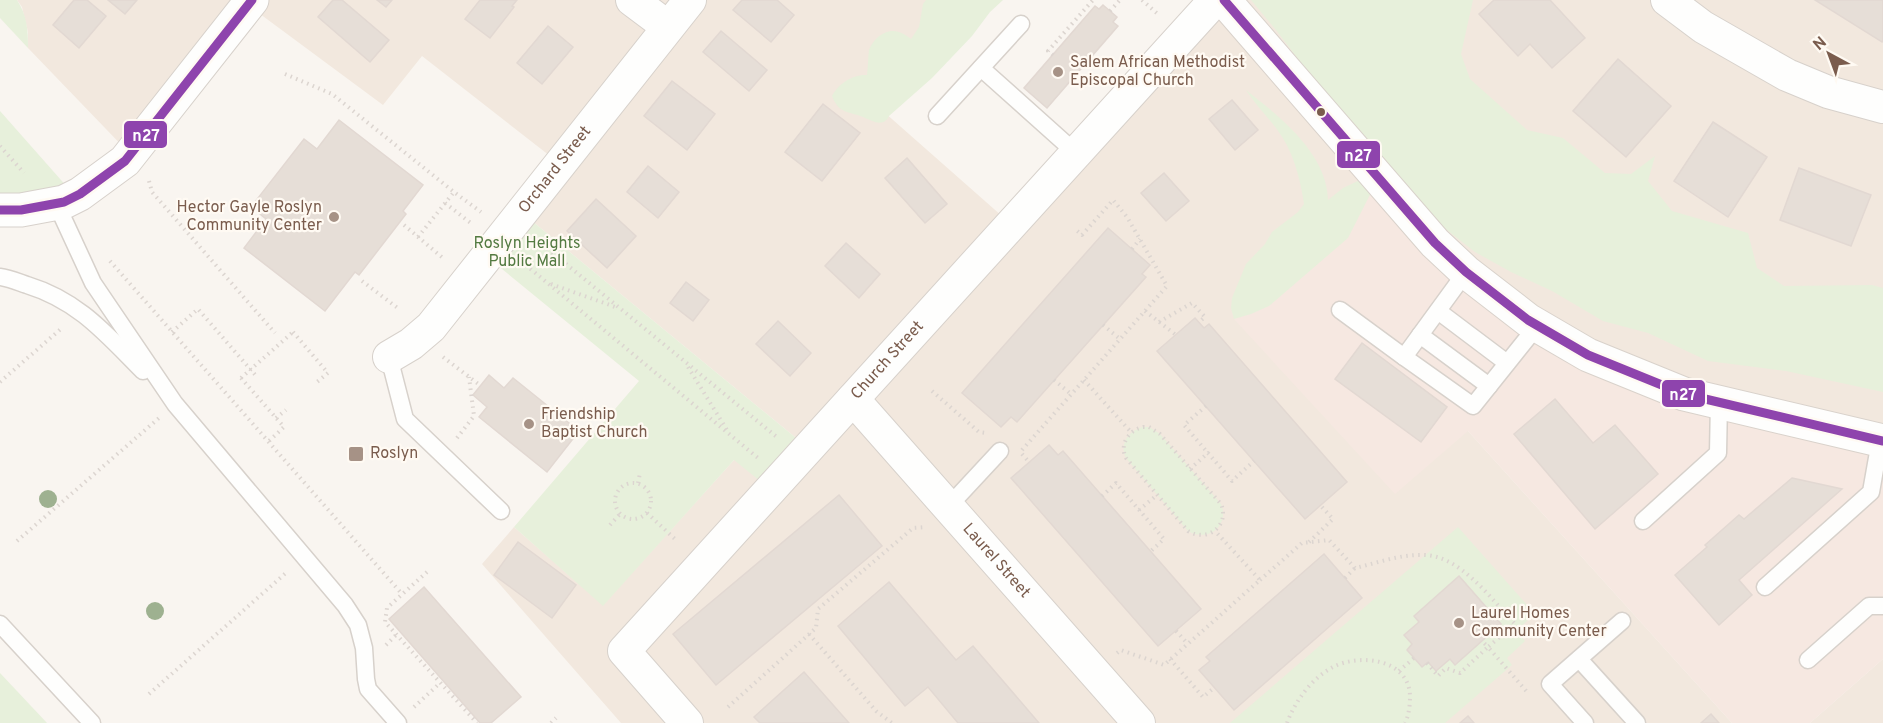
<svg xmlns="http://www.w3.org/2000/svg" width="1883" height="723" font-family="Overpass,sans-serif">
  <rect width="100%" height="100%" fill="#f9f5f0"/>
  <g fill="#f2e8de">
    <polygon points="17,0 987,0 884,112 1011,224 1215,0 1883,0 1883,441 1468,431 1732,723 621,723 482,564 514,527 603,605 734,460 807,447 521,212 559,163 422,56 383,105 248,5 131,155 28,48 28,32 22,7"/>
    <polygon points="1883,659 1883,723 1810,723"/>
  </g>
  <polygon fill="#f6e8e1" points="1379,177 1588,355 1883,441 1883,659 1810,723 1732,723 1468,431 1395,494 1234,319"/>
  <g fill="#e7f0db">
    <path d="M 0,0 L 17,0 C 27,15 28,30 28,48 L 0,18 Z"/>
    <path d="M 926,0 L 1003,0 L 990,12 L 972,36 L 932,78 L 889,116 C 883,128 873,121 863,117 C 848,111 839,114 832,96 C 838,84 853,74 867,75 C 868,67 868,58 869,50 C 871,45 873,42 877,38 C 889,27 900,30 911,39 L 919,27 L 923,4 Z"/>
    <path d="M 1251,0 L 1473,0 L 1461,54 L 1470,79 L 1527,130 L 1563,138 L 1605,173 L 1631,174 L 1655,156 L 1648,181 L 1672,211 L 1748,233 L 1757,268 L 1784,286 L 1872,285 L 1883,288 L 1883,392 L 1786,371 L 1708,361 L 1648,333 L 1603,321 L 1552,291 L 1511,272 L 1475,252 L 1379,177 L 1348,238 L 1269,306 L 1251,314 L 1234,319 L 1231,308 L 1232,298 L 1246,264 L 1265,244 L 1272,232 L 1298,212 L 1304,204 C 1300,177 1293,150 1276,128 C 1266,115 1255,104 1246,90 C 1280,117 1327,153 1328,200 L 1343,188 L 1362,179 L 1351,129 L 1276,30 Z"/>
    <polygon points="0,111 76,197 0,210"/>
    <polygon points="521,212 807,447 770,489 734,460 603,606 514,527 639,381 486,256"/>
    <path d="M 1143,427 L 1149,427 L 1160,434 L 1221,504 C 1230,525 1208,543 1188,531 L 1126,458 C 1119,444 1129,430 1143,427 Z"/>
    <polygon points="1458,527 1535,614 1516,631 1525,641 1507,658 1512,665 1445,723 1230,723"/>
    <polygon points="0,673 47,723 0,723"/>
  </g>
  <g fill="#e6ded7" stroke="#e2d8d2" stroke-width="1.5">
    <polygon points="74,0 87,0 106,16 79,48 53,25"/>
    <polygon points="108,0 137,0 125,14"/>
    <polygon points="333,0 342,0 389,40 370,62 318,17"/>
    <polygon points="377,0 392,0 386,7"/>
    <polygon points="480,0 517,0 512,6 514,7 490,38 465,19"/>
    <polygon points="742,0 777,0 794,15 771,42 733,10"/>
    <polygon points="1494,0 1550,0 1585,38 1552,68 1530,44 1518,56 1479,14"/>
    <polygon points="1815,0 1883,0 1883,40 1882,42"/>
    <polygon points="1103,5 1117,17 1113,22 1118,26 1047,108 1024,88 1095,6 1099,9"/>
    <polygon points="548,26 573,47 542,84 517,63"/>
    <polygon points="721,31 767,70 749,91 703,52"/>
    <polygon points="1618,59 1671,106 1626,157 1573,111"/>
    <polygon points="672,81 715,114 687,150 644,116"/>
    <polygon points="1232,100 1258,130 1235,150 1209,119"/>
    <polygon points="823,104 860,133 822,181 785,152"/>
    <polygon points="339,120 423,185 403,211 406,214 359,275 355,272 325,311 244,248 266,219 251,207 304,139 317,149"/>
    <polygon points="1713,122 1767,157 1728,217 1674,181"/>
    <polygon points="907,158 947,204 925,223 885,178"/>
    <polygon points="648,166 679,192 658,218 627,192"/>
    <polygon points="1799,168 1871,195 1851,246 1780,220"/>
    <polygon points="1164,173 1189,201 1166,221 1141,193"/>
    <polygon points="596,199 636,236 607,268 567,231"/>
    <polygon points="1108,228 1150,265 1142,274 1146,277 1017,422 1011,417 1001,427 962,393"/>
    <polygon points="846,243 880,274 859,298 825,266"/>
    <polygon points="686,282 709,300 693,321 670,303"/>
    <polygon points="1195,318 1204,328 1209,324 1347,482 1305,519 1157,351"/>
    <polygon points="778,321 811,353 790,376 756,344"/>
    <polygon points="1362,343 1447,407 1421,442 1335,379"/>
    <polygon points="489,375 504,388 513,378 579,431 547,472 479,417 487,407 473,395"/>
    <polygon points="1555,399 1593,443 1615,425 1658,474 1595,529 1514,434"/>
    <polygon points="1049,445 1058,455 1063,451 1201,609 1158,646 1011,478"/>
    <polygon points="1792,478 1842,489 1739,580 1752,595 1719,625 1675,575 1707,547 1705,545 1739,515 1744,519"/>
    <polygon points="839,495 882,546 716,685 673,634"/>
    <polygon points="518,542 576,585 552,618 494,575"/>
    <polygon points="1324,554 1362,598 1234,710 1199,670 1210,661 1206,657"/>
    <polygon points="1459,576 1501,624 1455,665 1450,659 1436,671 1428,662 1422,667 1407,650 1412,644 1404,635 1419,622 1414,616"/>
    <polygon points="889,582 956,660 973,646 1039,723 958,723 928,687 905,706 838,626"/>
    <polygon points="424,587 521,697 491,723 480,723 389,619"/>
    <polygon points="804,672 849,723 760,723 754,717"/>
    <polygon points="1711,714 1719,723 1701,723"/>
    <polygon points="1468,716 1474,723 1460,723"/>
  </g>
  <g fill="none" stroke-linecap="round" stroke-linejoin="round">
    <g stroke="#d7d1cb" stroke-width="19">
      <g id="service">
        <polyline points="981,68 1076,153"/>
        <polyline points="937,116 1021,24"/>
        <polyline points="57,205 93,283 175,404 345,605 358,625 364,648 366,679 368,689 398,723"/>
        <polyline points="1466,272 1404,357 1473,406 1537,326"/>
        <path d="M 0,277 C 9,278 18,282 27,285 C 79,301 106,334 143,371"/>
        <polyline points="1340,310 1404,357"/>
        <polyline points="1438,311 1507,363"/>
        <polyline points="1420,335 1489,386"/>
        <polyline points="389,357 405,419 501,511"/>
        <polyline points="948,507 1000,451"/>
        <polyline points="1643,521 1718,453 1719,402"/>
        <polyline points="1765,587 1871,492 1880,441"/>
        <polyline points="0,624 92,723"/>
        <polyline points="1579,659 1637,723"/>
        <polyline points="1808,660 1869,606 1883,606"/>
        <polyline points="1585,723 1550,684 1622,621"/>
      </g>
    </g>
    <g stroke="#d7d1cb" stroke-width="34">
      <g id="minor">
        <polyline points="632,0 668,27"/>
        <polyline points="1667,0 1703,27 1787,75 1828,92 1883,107"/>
        <path id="s1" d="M 389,357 L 411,344 L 431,327 L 690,0"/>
        <path id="s2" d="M 853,399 L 1139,723"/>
        <path id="s3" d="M 687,723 L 624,651 L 1215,0"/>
      </g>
    </g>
    <g stroke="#d7d1cb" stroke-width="35">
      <polyline id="tertiary" points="0,210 21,210 64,202 80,194 125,161 252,0"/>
    </g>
    <g stroke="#d9d2cb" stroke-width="35">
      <polyline id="secondary" points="1224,0 1435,243 1466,272 1528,320 1588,355 1684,394 1883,441"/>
    </g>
    <g stroke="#dcd5d0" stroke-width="4" stroke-dasharray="1.5 4.5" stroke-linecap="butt">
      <polyline points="1142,0 1159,15"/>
      <polyline points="1110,11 1120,0"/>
      <polyline points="1053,55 1048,51 1093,0"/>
      <polyline points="285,74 332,94 454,192"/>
      <polyline points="0,146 24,173"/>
      <polyline points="149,181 152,192 275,333"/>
      <polyline points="445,203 472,224"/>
      <polyline points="404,225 444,259"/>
      <polyline points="418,237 454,192 481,212"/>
      <polyline points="538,241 778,438"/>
      <polyline points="1132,249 1140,239"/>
      <polyline points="110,261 402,594"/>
      <polyline points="521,261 758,458"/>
      <polyline points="362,281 399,309"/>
      <polyline points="551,284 618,308"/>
      <polyline points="1145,311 1176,335"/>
      <polyline points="1159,322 1192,303 1205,317 1199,322"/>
      <polyline points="1103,325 1120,339"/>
      <polyline points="172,332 198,309 257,377"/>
      <polyline points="293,332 328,373 317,382"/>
      <polyline points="443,357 481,386"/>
      <polyline points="688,367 727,430"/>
      <polyline points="241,378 284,427 269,441"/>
      <polyline points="1054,380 1071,394"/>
      <polyline points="1084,380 1131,432"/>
      <polyline points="0,382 63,327"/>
      <polyline points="932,391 979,432 986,433"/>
      <polyline points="1206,406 1184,425 1208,453"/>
      <polyline points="276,418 286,410"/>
      <path d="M 1143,427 L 1149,427 L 1160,434 L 1221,504 C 1230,525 1208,543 1188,531 L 1126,458 C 1119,444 1129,430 1143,427 Z"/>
      <polyline points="457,438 474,416 469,377"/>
      <polyline points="1022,450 1167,286 1127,217 1113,200 1082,235 1076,230"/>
      <polyline points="1022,454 1030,463"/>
      <polyline points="1190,469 1208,453 1232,481 1254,461"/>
      <circle cx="633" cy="501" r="18"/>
      <polyline points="638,483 640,473"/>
      <polyline points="1102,496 1116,483 1164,539 1151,551"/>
      <polyline points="1139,510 1157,495"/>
      <polyline points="647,513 676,540"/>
      <polyline points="610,525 620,514"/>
      <polyline points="17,541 159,418"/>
      <polyline points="1309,542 1333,519 1320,505"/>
      <polyline points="427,572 387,608 385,622 477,723"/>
      <polyline points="1345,578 1355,568"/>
      <path d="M 1260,580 L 1302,543 L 1329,540 L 1355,568 C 1377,563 1401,554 1424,555 C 1461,556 1491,599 1515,624 L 1488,647 L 1482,641"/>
      <polyline points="1176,631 1188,644"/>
      <polyline points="809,634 876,711 892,723"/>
      <polyline points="386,645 396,635"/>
      <polyline points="1117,653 1121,650 1164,665 1260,580 1215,531"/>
      <polyline points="1170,659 1203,697 1215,687"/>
      <polyline points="1427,663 1438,676 1446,668 1460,673 1488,647 1528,693"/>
      <polyline points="1399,671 1414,658"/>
      <polyline points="149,694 288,571"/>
      <polyline points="414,707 440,683"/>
      <polyline points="728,707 816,628 818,609 913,528 926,527"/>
      <polyline points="551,723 556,718"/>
      <path d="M 1287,723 C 1295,701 1312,678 1333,667 C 1360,653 1409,659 1410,696 C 1410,705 1409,715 1405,723"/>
    </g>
    <use href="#service" stroke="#fefefd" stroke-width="16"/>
    <use href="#minor" stroke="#fefefd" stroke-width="32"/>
    <use href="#tertiary" stroke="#fefefd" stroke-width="33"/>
    <use href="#secondary" stroke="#fefefd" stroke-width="33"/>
    <polyline stroke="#dcd5d0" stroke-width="4" stroke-dasharray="1.5 4.5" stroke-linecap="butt" points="241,378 293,332"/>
    <g stroke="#fffaf3" stroke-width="14">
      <g id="bus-1">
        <polyline points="1224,0 1435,243 1466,272 1528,320 1588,355 1684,394 1883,441"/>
        <polyline points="0,210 21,210 64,202 80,194 125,161 252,0"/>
      </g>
    </g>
    <use href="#bus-1" stroke="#8e44ad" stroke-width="9"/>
  </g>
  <g fill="#9eb190">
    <circle cx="48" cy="499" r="9"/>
    <circle cx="155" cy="611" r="9"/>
  </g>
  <g fill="#a69286" stroke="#fffaf3" stroke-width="2">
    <circle cx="1058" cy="72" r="6"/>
    <circle cx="334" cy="217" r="6"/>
    <circle cx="529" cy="424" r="6"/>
    <rect x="348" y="446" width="16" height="16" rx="3"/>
    <circle cx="1459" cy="623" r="6"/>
  </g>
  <circle fill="#7a5c4d" stroke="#fffaf3" stroke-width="2" cx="1321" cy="112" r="5"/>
  <g text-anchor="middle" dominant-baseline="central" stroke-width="4.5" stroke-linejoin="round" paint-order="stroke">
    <g font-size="16" fill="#7a5c4d" stroke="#fffaf3" text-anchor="start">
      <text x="1070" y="63">Salem African Methodist<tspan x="1070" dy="18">Episcopal Church</tspan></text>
      <text x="322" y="208" text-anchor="end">Hector Gayle Roslyn<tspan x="322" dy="18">Community Center</tspan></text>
      <text x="541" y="415">Friendship<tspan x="541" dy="18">Baptist Church</tspan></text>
      <text x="370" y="454">Roslyn</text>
      <text x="1471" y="614">Laurel Homes<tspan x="1471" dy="18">Community Center</tspan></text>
    </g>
    <g font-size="16" fill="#7a5c4d" stroke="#fffaf3">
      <text stroke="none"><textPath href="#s1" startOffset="252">Orchard Street</textPath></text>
      <text stroke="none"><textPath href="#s3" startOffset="488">Church Street</textPath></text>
      <text stroke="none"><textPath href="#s2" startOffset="216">Laurel Street</textPath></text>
    </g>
    <g font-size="16" fill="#537a41" stroke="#fffaf3">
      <text x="527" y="244">Roslyn Heights<tspan x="527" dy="18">Public Mall</tspan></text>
    </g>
  </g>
  <g stroke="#fffaf3" stroke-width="2">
    <rect x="123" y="120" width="45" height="29" rx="6" fill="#8e44ad"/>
    <rect x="1336" y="140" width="45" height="29" rx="6" fill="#8e44ad"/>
    <rect x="1661" y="379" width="45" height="29" rx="6" fill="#8e44ad"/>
  </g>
  <g font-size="16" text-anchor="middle" font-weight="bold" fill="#fff">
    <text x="146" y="141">n27</text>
    <text x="1358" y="161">n27</text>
    <text x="1683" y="400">n27</text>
  </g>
  <g transform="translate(1829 54) rotate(319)" stroke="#fffaf3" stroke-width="4.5" paint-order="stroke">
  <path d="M0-4.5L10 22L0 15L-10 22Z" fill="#7a5c4d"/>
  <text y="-9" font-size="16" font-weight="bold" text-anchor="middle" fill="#7a5c4d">N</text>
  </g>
</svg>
